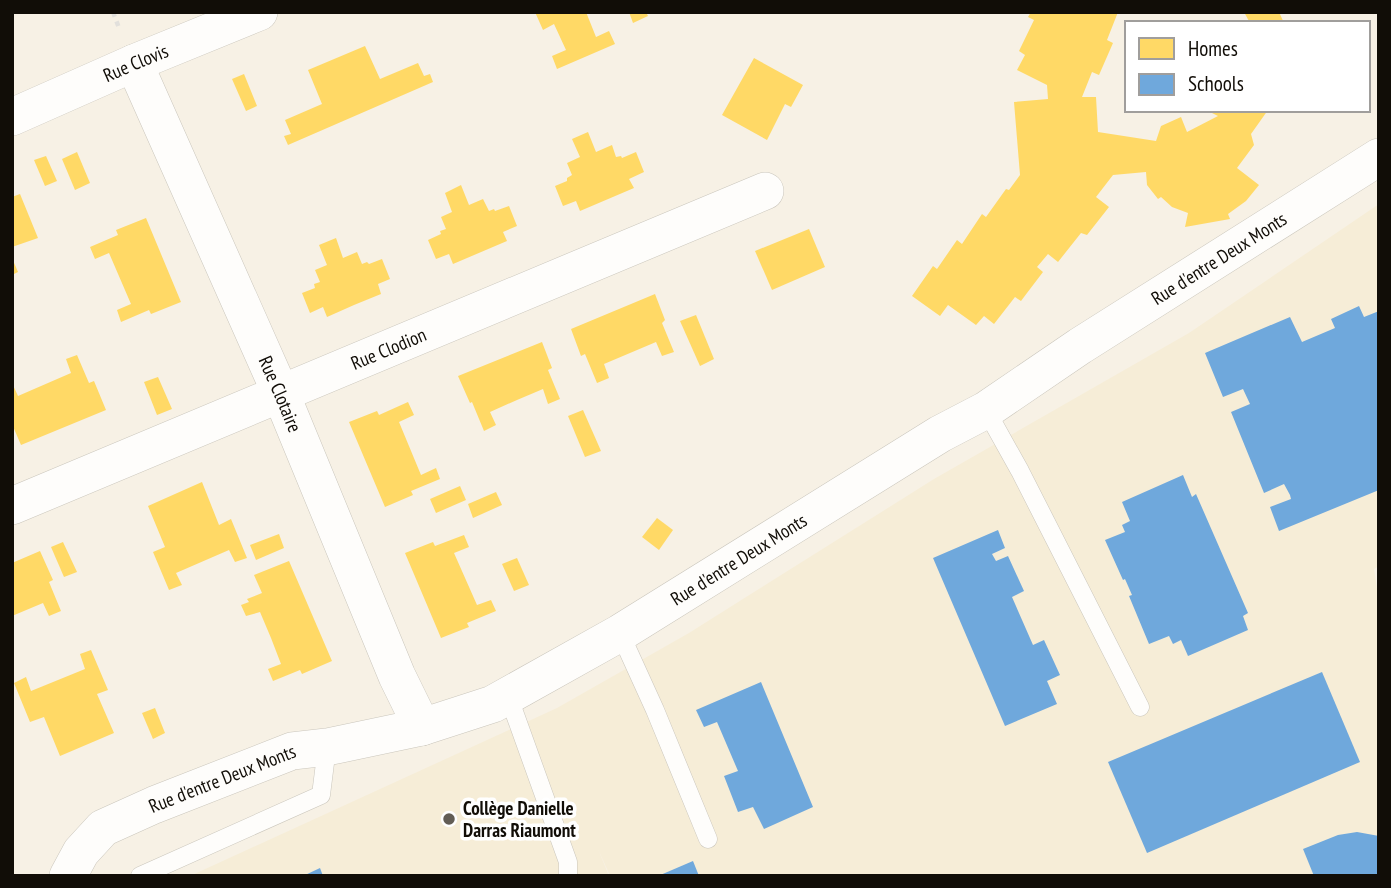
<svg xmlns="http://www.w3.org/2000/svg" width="1391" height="888" font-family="'PT Sans Narrow',sans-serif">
  <rect width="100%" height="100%" fill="#f7f1e5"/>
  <polygon fill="#f6edd7" points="1379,204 1379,566 1374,569 1379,601 1379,876 610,876 598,849 609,876 190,876 557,708 689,633 934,479 1189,333"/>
  <g fill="#ffd966">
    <polygon points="535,12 586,12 596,37 609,31 615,44 557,69 552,56 566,50 554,24 543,30"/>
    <polygon points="629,12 646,12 648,16 633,23"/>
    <polygon points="1031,12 1118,12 1107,40 1113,43 1099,75 1092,72 1082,97 1096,97 1098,132 1156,141 1161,126 1181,117 1187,132 1218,116 1206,110 1268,110 1251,134 1254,145 1237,168 1259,185 1246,201 1228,214 1230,219 1185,227 1188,213 1172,207 1161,197 1158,199 1147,185 1146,172 1113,175 1096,197 1109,207 1087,235 1081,233 1058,262 1048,254 1037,267 1043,272 1027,293 1021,301 1015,297 994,324 984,316 976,325 948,305 940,316 912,296 933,266 937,269 957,240 962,244 982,214 986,217 1006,189 1009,190 1020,175 1014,102 1048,99 1047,85 1017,70 1025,55 1019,51 1034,20 1028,17"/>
    <polygon points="1244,12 1279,12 1284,23 1250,23"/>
    <polygon points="365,46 380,79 418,63 424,76 430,74 433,82 288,145 284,136 291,134 285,120 322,104 308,70"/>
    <polygon points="754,58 803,85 791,107 785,104 767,140 722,115"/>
    <polygon points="244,74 257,106 246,111 232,79"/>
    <polygon points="588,132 596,152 612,145 616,157 621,156 622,158 636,152 644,172 629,179 634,188 580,211 576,201 563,206 555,186 567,181 567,178 572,175 567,163 580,157 572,139"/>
    <polygon points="77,152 90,183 75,190 62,159"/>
    <polygon points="46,156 57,181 45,186 34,160"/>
    <polygon points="461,185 469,205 483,199 489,211 494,209 495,211 509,206 517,226 503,232 507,241 453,264 449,254 436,259 428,240 441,234 440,231 446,229 441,217 452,212 445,193"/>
    <polygon points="20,194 38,238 12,247 12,197"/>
    <polygon points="146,218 181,302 151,314 149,310 121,322 117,310 131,304 109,253 95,259 90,247 118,235 116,230"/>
    <polygon points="809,229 825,267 772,290 755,251"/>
    <polygon points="336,238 343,258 357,252 362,264 367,262 369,264 382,259 390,279 378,284 381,294 354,305 327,317 323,307 310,313 302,293 315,288 314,284 320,282 315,270 327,265 319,245"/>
    <polygon points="12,258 18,272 12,275"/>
    <polygon points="655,294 665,320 662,323 674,352 662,356 656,342 604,364 609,378 597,383 585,354 581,356 571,329"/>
    <polygon points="696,315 714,359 700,366 680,321"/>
    <polygon points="542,342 552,368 548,370 560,399 548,404 543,389 517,400 490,412 496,425 484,431 472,402 470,403 458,376"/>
    <polygon points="77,355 89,383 94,381 106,410 21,445 12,424 12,383 18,396 71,373 66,359"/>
    <polygon points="158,377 172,409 157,415 144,382"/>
    <polygon points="408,402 414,415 399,422 421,475 436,468 440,479 411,491 413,495 385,507 349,422 377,411 379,415"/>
    <polygon points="583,410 601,451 585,457 568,416"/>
    <polygon points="202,482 219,525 231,519 247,558 235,562 229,550 176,573 182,585 169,590 153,552 165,547 148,506"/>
    <polygon points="460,486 466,500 436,513 430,499"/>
    <polygon points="496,492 502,505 473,518 468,504"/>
    <polygon points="657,518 673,530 659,550 642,537"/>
    <polygon points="279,534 284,548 256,560 250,545"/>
    <polygon points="464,535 469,547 454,553 477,605 491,600 496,611 467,623 469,627 441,638 405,553 433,542 435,546"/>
    <polygon points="63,542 77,572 64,577 51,547"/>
    <polygon points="40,551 53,580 49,582 61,611 49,616 43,603 12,616 12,563"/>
    <polygon points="517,558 529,585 514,591 502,564"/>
    <polygon points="289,561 332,661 302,674 300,670 273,681 268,669 281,664 271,638 260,612 246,616 241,605 249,602 247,599 262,593 254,575"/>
    <polygon points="91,650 108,690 97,694 114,733 60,756 44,717 30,722 14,683 26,677 31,691 85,669 80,654"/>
    <polygon points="155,708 165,733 153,739 142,713"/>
  </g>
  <g fill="#6fa8dc">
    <polygon points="1359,306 1364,317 1379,311 1379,490 1279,531 1270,507 1291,499 1290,495 1284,484 1264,493 1231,412 1250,404 1243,389 1223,397 1205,353 1290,317 1302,342 1335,328 1331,319"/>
    <polygon points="1183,475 1192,497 1196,494 1248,613 1243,616 1248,630 1188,656 1181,640 1173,644 1169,636 1149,644 1129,596 1132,595 1125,579 1123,580 1105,540 1125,532 1122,525 1130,521 1122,502"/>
    <polygon points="998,530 1005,548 992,554 996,561 1008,556 1024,591 1012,597 1033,645 1044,640 1060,675 1047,681 1057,704 1005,726 933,558"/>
    <polygon points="1322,672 1360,762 1147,853 1108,762"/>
    <polygon points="761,682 813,807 764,829 753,807 738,812 724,776 738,771 717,722 704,727 696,710"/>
    <polygon points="1357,832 1379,836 1379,876 1314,876 1303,849 1338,835"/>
    <polygon points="693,861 699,876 658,876"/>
    <polygon points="320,868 323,876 303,876"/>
  </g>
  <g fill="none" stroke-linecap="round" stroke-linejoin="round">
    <g stroke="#cac6bc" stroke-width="19">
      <g id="service">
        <polyline points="986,410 1020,471 1140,707"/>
        <polyline points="620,633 655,710 708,839"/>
        <polyline points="508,695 568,862 568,876"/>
        <polyline points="140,876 321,795 327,747"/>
      </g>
    </g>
    <g stroke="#cac6bc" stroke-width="38">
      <g id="minor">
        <path id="s1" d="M 134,63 L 281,394 L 397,676 L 422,727"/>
        <path id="s2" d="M 12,117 L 134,63 L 259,12"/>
        <path id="s3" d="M 12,506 L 765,191"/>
        <path id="s4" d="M 68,876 L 81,852 L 103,828 L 154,805 L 292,751 L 327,747 L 422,727 L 493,704 L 620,633 L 940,434 L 986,410 L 1080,346 L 1379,157"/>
      </g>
    </g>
    <polyline stroke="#e2e0dc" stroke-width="4.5" stroke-dasharray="5 5" stroke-linecap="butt" points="113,12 119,28"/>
    <use href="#service" stroke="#fefdfb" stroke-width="18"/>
    <use href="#minor" stroke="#fefdfb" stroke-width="37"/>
  </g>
  <circle fill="#625d55" stroke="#fff" stroke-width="2.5" cx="449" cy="819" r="7"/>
  <g text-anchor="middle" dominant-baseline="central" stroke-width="7" stroke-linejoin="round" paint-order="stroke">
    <g font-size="19" fill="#110d07" stroke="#fff">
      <text stroke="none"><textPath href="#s2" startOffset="135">Rue Clovis</textPath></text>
      <text stroke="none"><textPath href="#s4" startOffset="1323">Rue d'entre Deux Monts</textPath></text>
      <text stroke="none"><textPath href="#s3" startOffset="408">Rue Clodion</textPath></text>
      <text stroke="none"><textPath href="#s1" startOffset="362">Rue Clotaire</textPath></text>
      <text stroke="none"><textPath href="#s4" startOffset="756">Rue d'entre Deux Monts</textPath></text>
      <text stroke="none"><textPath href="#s4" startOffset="189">Rue d'entre Deux Monts</textPath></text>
    </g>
    <g font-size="19" font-weight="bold" fill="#110d07" stroke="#fff" text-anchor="start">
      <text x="463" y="808">Collège Danielle<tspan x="463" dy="22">Darras Riaumont</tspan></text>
    </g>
  </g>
  <rect width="1391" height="888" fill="none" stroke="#110d07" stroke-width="28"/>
  <rect x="1125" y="21" width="245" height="91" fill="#ffffff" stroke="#a09e9c" stroke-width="2"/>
  <rect x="1139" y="38" width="35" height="21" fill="#ffd966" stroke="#a09e9c" stroke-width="2"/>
  <text x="1188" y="56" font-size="21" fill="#110d07">Homes</text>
  <rect x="1139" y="74" width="35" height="21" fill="#6fa8dc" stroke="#a09e9c" stroke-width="2"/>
  <text x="1188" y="91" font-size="21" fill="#110d07">Schools</text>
</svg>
